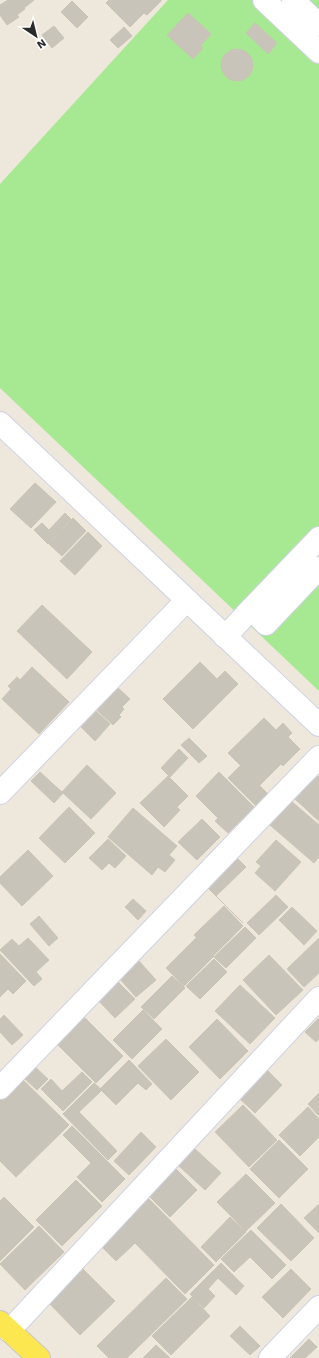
<svg xmlns="http://www.w3.org/2000/svg" width="319" height="1358" font-family="'Work Sans',sans-serif">
  <rect width="100%" height="100%" fill="#eee7db"/>
  <polygon fill="#a7e992" points="168,0 319,0 319,691 0,388 0,184"/>
  <g fill="#c9c4ba" stroke="#c9c4b4">
    <polygon points="8,0 34,0 24,8 25,9 17,15 19,17 7,25 0,15 0,5"/>
    <polygon points="109,0 161,0 161,1 147,15 144,13 130,27 106,3"/>
    <polygon points="72,1 88,17 77,28 61,12"/>
    <polygon points="188,13 211,34 200,46 203,48 193,59 167,35"/>
    <polygon points="255,23 277,43 268,54 246,33"/>
    <polygon points="54,26 64,38 52,48 42,35"/>
    <polygon points="124,27 132,36 118,48 110,40"/>
    <circle cx="237" cy="65" r="16"/>
    <polygon points="35,483 56,502 31,528 10,509"/>
    <polygon points="65,513 71,519 48,544 34,530 42,523 49,530"/>
    <polygon points="73,518 86,531 62,556 49,544"/>
    <polygon points="88,532 102,546 75,575 60,561"/>
    <polygon points="42,605 92,652 67,679 17,631"/>
    <polygon points="200,662 217,679 225,671 238,684 193,729 163,699"/>
    <polygon points="32,667 69,702 39,734 2,699 11,689 8,686 17,677 20,680"/>
    <polygon points="118,688 130,699 122,707 124,709 119,715 121,717 113,725 97,710"/>
    <polygon points="96,711 110,724 95,741 81,727"/>
    <polygon points="264,718 276,730 283,723 292,733 288,737 300,749 283,766 281,764 260,785 228,753"/>
    <polygon points="189,738 207,756 199,763 181,745"/>
    <polygon points="179,749 188,758 170,777 161,768"/>
    <polygon points="87,765 116,793 91,819 62,792"/>
    <polygon points="240,766 268,794 256,806 228,778"/>
    <polygon points="40,772 63,793 54,803 31,781"/>
    <polygon points="219,772 254,807 228,833 215,821 218,818 196,796"/>
    <polygon points="168,776 188,796 177,807 180,810 164,827 140,803"/>
    <polygon points="318,776 319,777 319,821 295,799"/>
    <polygon points="291,801 319,825 319,857 314,863 270,825"/>
    <polygon points="69,807 95,833 65,863 39,838"/>
    <polygon points="133,808 177,846 169,855 175,860 165,872 158,867 152,875 108,837"/>
    <polygon points="202,819 220,837 197,860 178,842"/>
    <polygon points="108,839 126,856 115,868 109,863 102,870 89,858"/>
    <polygon points="276,840 301,862 275,891 255,873 261,866 256,862"/>
    <polygon points="28,850 53,876 22,906 0,883 0,877"/>
    <polygon points="238,859 246,867 216,896 243,923 208,888"/>
    <polygon points="276,895 288,907 259,935 247,923"/>
    <polygon points="133,899 146,911 138,920 125,907"/>
    <polygon points="224,906 243,926 214,955 194,935"/>
    <polygon points="292,907 317,931 304,945 279,920"/>
    <polygon points="39,916 58,938 49,946 30,924"/>
    <polygon points="245,927 256,938 226,968 214,957"/>
    <polygon points="28,938 49,960 36,972 42,979 34,986 0,950 12,939 19,946"/>
    <polygon points="196,938 214,956 184,986 166,968"/>
    <polygon points="319,938 319,973 304,987 287,969"/>
    <polygon points="0,954 26,981 13,994 8,989 0,997"/>
    <polygon points="269,955 303,990 276,1015 243,980"/>
    <polygon points="214,959 227,972 200,999 186,986"/>
    <polygon points="138,960 156,980 136,997 119,978"/>
    <polygon points="172,976 185,988 154,1019 141,1007"/>
    <polygon points="116,980 135,999 115,1018 97,999"/>
    <polygon points="240,985 275,1018 250,1044 215,1011"/>
    <polygon points="143,1010 162,1029 132,1059 113,1040"/>
    <polygon points="81,1014 123,1056 96,1083 54,1041"/>
    <polygon points="4,1015 23,1035 12,1045 0,1032 0,1019"/>
    <polygon points="319,1018 319,1039 316,1042 305,1032"/>
    <polygon points="217,1019 248,1051 220,1079 189,1047"/>
    <polygon points="166,1039 199,1072 171,1100 138,1066"/>
    <polygon points="129,1060 152,1084 146,1090 138,1083 116,1105 100,1089"/>
    <polygon points="33,1065 48,1079 37,1090 22,1076"/>
    <polygon points="266,1069 282,1085 255,1113 238,1097"/>
    <polygon points="82,1072 92,1082 63,1111 41,1089 51,1079 62,1091"/>
    <polygon points="20,1077 69,1125 16,1177 0,1161 0,1097"/>
    <polygon points="94,1083 102,1090 79,1112 117,1151 108,1160 63,1114"/>
    <polygon points="319,1093 319,1116 308,1104"/>
    <polygon points="243,1105 277,1140 249,1167 215,1132"/>
    <polygon points="308,1107 319,1119 319,1137 300,1156 279,1135"/>
    <polygon points="72,1126 125,1179 102,1202 77,1177 91,1163 63,1135"/>
    <polygon points="141,1132 156,1147 129,1175 114,1161"/>
    <polygon points="279,1140 308,1169 279,1198 250,1169"/>
    <polygon points="194,1148 221,1173 205,1190 178,1165"/>
    <polygon points="175,1168 197,1190 170,1217 148,1195"/>
    <polygon points="246,1174 275,1203 246,1231 217,1202"/>
    <polygon points="76,1180 102,1206 62,1246 36,1220"/>
    <polygon points="4,1197 34,1227 0,1261 0,1201"/>
    <polygon points="149,1199 214,1265 185,1294 135,1243 116,1261 101,1246"/>
    <polygon points="281,1204 314,1238 291,1261 257,1228"/>
    <polygon points="319,1204 319,1233 304,1218"/>
    <polygon points="230,1217 246,1232 216,1262 201,1247"/>
    <polygon points="39,1226 64,1252 25,1290 0,1264"/>
    <polygon points="251,1230 286,1265 272,1279 250,1257 234,1272 221,1259"/>
    <polygon points="221,1263 244,1286 236,1295 218,1278 208,1289 215,1296 204,1308 190,1294"/>
    <polygon points="83,1269 115,1301 80,1335 49,1303"/>
    <polygon points="291,1269 311,1289 283,1318 262,1297"/>
    <polygon points="166,1278 187,1299 127,1358 109,1358 97,1346"/>
    <polygon points="192,1297 210,1316 171,1355 152,1336"/>
    <polygon points="240,1326 260,1346 250,1355 230,1336"/>
    <polygon points="309,1339 317,1347 305,1358 290,1358"/>
    <polygon points="156,1345 170,1358 143,1358"/>
  </g>
  <g fill="none" stroke-linecap="round" stroke-linejoin="round">
    <g stroke="#d0d2e4" stroke-width="24">
      <g id="minor">
        <polyline points="264,0 319,52"/>
        <polyline points="293,0 319,25"/>
        <polyline points="0,423 319,725"/>
        <polyline points="319,538 251,609 266,624 319,568"/>
        <polyline points="225,637 251,609"/>
        <polyline points="0,793 187,600"/>
        <polyline points="0,1088 319,757"/>
        <polyline points="9,1331 319,998"/>
        <polyline points="270,1358 319,1307"/>
      </g>
    </g>
    <g stroke="#c8c8c8" stroke-width="24">
      <polyline id="major" points="0,1322 39,1358"/>
    </g>
    <use href="#minor" stroke="#fff" stroke-width="22"/>
    <use href="#major" stroke="#fde750" stroke-width="22"/>
  </g>
  <g transform="translate(36 36) rotate(145)" stroke="#ffffff" stroke-width="3" paint-order="stroke">
  <path d="M0-3L7 15L0 10L-7 15Z" fill="#2a2a2a"/>
  <text y="-6" font-size="11" font-weight="bold" text-anchor="middle" fill="#2a2a2a">N</text>
  </g>
</svg>
